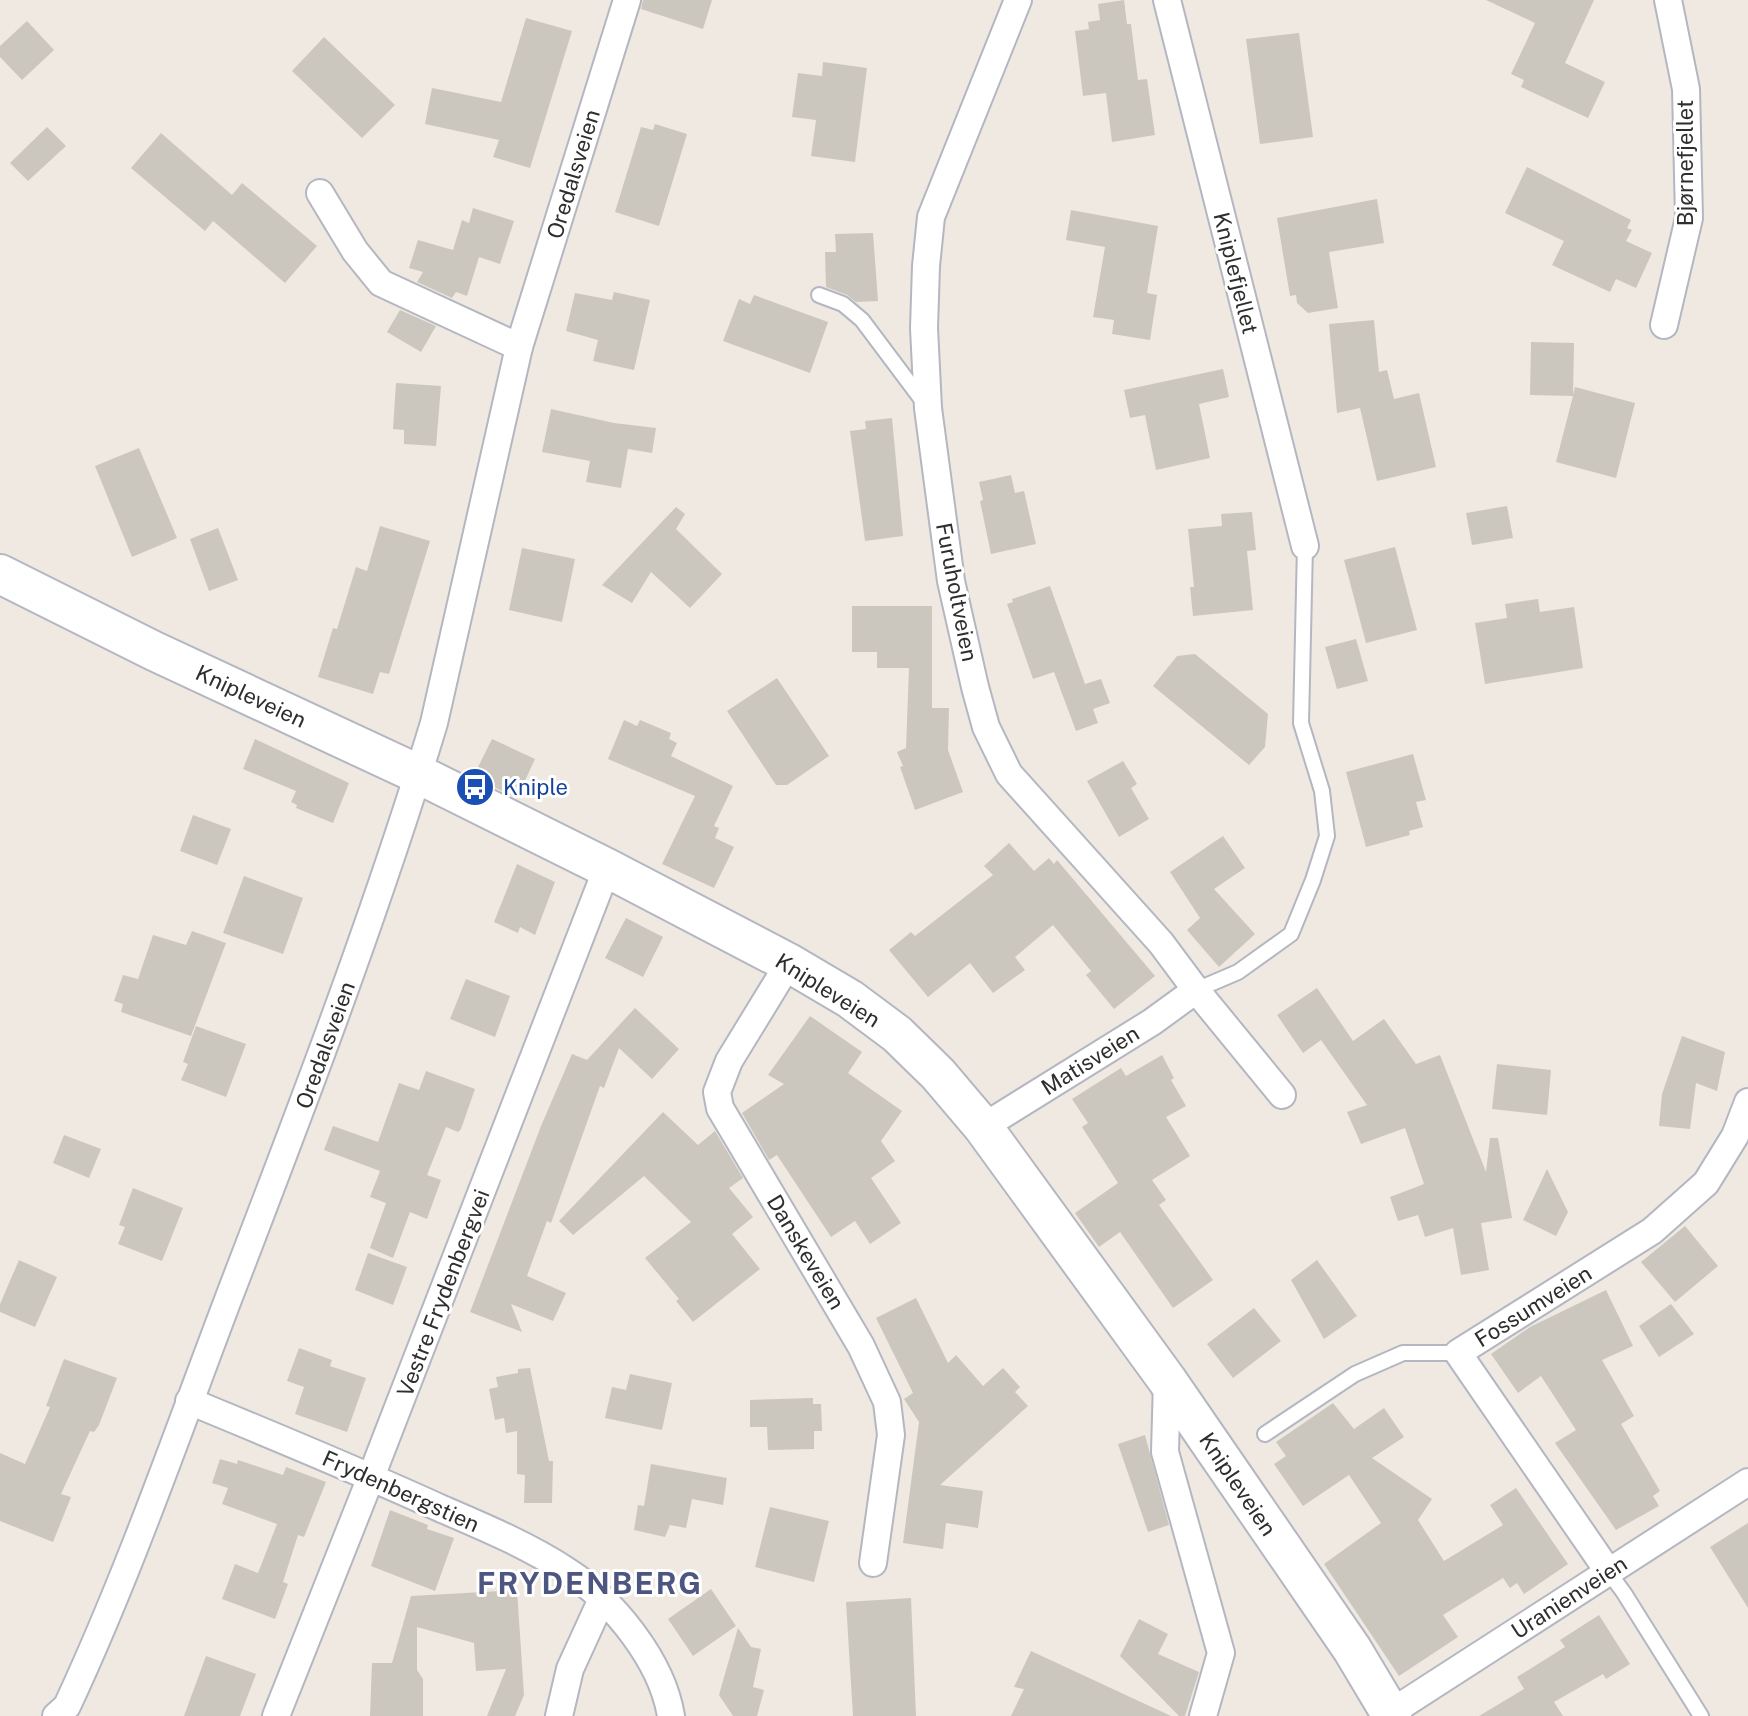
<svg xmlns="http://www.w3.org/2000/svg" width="1748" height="1716" font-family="'Public Sans',sans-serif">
  <rect width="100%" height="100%" fill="#efe9e1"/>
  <g fill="#cbc7bf">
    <polygon points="643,0 712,0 703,29 641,9"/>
    <polygon points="1124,0 1127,24 1131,24 1138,80 1147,79 1155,135 1112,142 1106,93 1083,96 1075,31 1089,29 1088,22 1100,20 1098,4"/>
    <polygon points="1486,0 1594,0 1565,63 1605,82 1588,118 1521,87 1524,80 1511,74 1535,23"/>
    <polygon points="526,18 572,31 530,168 493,157 499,140 425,124 432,88 501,102"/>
    <polygon points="27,21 54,50 22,80 0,57 0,46"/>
    <polygon points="1299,33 1313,137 1260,144 1246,39"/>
    <polygon points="324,37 395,105 362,138 292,71"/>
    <polygon points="823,62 867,68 855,162 811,156 816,120 792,117 798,73 822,76"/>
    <polygon points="655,124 687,134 659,226 615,212 641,127 653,130"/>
    <polygon points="47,127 66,146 28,181 10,163"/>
    <polygon points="161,133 232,195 242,183 317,246 285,283 213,221 205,231 131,168"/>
    <polygon points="1527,167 1631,220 1627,228 1632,230 1626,241 1652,253 1636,288 1616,279 1610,292 1552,265 1564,241 1505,213"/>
    <polygon points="1377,199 1384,243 1329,252 1338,308 1308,313 1297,303 1296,295 1290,296 1277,218"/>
    <polygon points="473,208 514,221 500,264 479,257 467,296 456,292 452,298 417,282 423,272 409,268 418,240 453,250 462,220 469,223"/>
    <polygon points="1071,210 1158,226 1147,293 1157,295 1150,340 1112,334 1114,320 1093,317 1105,247 1066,240"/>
    <polygon points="873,233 878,301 856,302 847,295 826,287 825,252 836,252 835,234"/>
    <polygon points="614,292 650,300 634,370 593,361 598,340 566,331 575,293 612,300"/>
    <polygon points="754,295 828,322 810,373 723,341 739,299 750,304"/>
    <polygon points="400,310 436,326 421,352 387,332"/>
    <polygon points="1374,320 1379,372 1387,370 1394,399 1419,393 1436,467 1377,481 1360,408 1337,413 1329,324"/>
    <polygon points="1531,342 1574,343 1573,395 1575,387 1635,403 1616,478 1556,462 1573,396 1530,395"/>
    <polygon points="1223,369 1229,397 1199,404 1210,458 1156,470 1145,415 1130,418 1124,390"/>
    <polygon points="396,383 441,386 436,446 404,444 404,430 393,429"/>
    <polygon points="551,409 614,423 656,428 652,453 628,449 621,488 586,482 590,461 542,452"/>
    <polygon points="892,418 903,536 865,541 850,431 866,429 865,421"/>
    <polygon points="139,448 177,538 132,557 95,466"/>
    <polygon points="1011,475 1015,493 1024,491 1036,544 991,554 980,501 983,500 979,482"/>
    <polygon points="1507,506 1513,538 1472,545 1466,513"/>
    <polygon points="676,507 685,514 676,529 722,574 690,608 651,572 632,603 602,585"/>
    <polygon points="1252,512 1256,550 1247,551 1253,610 1193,616 1190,587 1194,587 1188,529 1222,526 1221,514"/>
    <polygon points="380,526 430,541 389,674 380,672 373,694 318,677 333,628 337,629 356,567 367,571"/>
    <polygon points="218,528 238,580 209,591 190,539"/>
    <polygon points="1395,547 1417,630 1366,643 1344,560"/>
    <polygon points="522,548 575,559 562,622 509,610"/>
    <polygon points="1050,586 1085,684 1101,679 1110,703 1093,709 1098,723 1076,731 1054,672 1033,679 1007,604 1013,602 1012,599"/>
    <polygon points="1538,599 1540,612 1574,607 1583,668 1485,684 1475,623 1507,618 1505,604"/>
    <polygon points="852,606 932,606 932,708 949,708 948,750 963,792 915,810 900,767 903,766 897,752 906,748 909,668 877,668 877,652 852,652"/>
    <polygon points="1356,639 1368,681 1337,689 1325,647"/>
    <polygon points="1195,654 1268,714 1265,747 1249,765 1153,686 1177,656"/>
    <polygon points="777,678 829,756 787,785 776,785 727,711"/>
    <polygon points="624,720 637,726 640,720 671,733 669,739 677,743 671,756 733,786 714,826 719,828 715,838 734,847 714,888 662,864 695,796 608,759"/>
    <polygon points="255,739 349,783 333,823 296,808 297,805 291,802 296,791 243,769"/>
    <polygon points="492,739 535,759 517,798 473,777"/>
    <polygon points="1413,754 1426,800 1416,802 1423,827 1409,831 1410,835 1366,847 1346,772"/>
    <polygon points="1123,761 1137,784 1131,788 1149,819 1119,837 1087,781"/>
    <polygon points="193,815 231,829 217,865 180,851"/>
    <polygon points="1223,836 1245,868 1214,889 1255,934 1219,967 1187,930 1200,918 1170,872"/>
    <polygon points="1009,843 1034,871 1049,858 1054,864 1057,860 1155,976 1114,1009 1086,975 1091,971 1053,925 1015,957 1025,970 993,993 970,963 928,997 889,950 911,932 915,936 993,875 984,866"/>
    <polygon points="517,864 555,882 535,935 520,927 518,933 494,922"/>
    <polygon points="244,876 303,898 283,954 223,933"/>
    <polygon points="626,918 663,937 643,977 605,958"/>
    <polygon points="192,931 226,943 191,1036 121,1012 123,1004 114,1001 123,975 138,979 153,935 186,945"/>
    <polygon points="466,979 510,996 495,1037 450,1019"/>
    <polygon points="1317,988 1353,1041 1384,1019 1416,1064 1440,1055 1486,1172 1490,1138 1498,1138 1512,1218 1481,1223 1489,1270 1461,1275 1453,1228 1425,1237 1418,1215 1398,1221 1390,1197 1424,1184 1405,1128 1361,1144 1347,1112 1367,1105 1321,1040 1303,1053 1277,1015"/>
    <polygon points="635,1008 679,1049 652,1079 619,1048 604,1088 600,1086 551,1223 547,1221 527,1276 566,1293 553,1321 511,1304 522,1332 470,1312 541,1126 572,1054 587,1060"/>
    <polygon points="810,1016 862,1052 848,1073 902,1111 881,1141 895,1161 871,1178 901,1223 870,1244 855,1221 831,1237 777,1155 769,1160 742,1113 784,1084 768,1075"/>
    <polygon points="196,1026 246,1044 226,1097 181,1080 188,1064 183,1062"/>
    <polygon points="1682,1036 1725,1052 1717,1091 1696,1083 1690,1129 1659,1126 1662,1094"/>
    <polygon points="1162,1055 1174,1078 1171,1080 1186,1106 1166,1117 1190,1156 1152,1180 1166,1200 1159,1205 1213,1280 1173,1308 1120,1232 1099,1247 1075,1213 1118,1183 1082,1127 1088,1123 1072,1099 1121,1068 1126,1076"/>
    <polygon points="1497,1064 1551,1070 1547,1115 1492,1109"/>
    <polygon points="426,1071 475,1089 461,1129 458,1132 446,1127 427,1175 441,1180 427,1219 410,1212 393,1258 370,1248 386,1203 370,1197 380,1171 324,1150 333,1126 378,1142 399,1083 419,1090"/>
    <polygon points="663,1112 698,1145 715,1131 743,1178 729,1188 753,1217 732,1234 760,1269 693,1322 676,1301 679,1299 645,1258 691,1222 644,1176 573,1235 559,1221"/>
    <polygon points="64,1135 101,1149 89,1178 53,1163"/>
    <polygon points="1547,1169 1568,1212 1556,1236 1523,1220"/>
    <polygon points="133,1188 183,1208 162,1261 118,1244 125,1227 119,1225"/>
    <polygon points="1685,1226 1718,1266 1675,1302 1641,1262"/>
    <polygon points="368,1253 407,1267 393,1305 355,1290"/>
    <polygon points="19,1260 57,1277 35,1327 0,1312 0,1304"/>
    <polygon points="1317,1260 1357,1316 1324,1339 1291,1280"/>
    <polygon points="1606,1290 1633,1346 1602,1360 1634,1416 1621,1424 1660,1491 1653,1496 1659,1506 1616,1530 1555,1443 1576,1430 1541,1376 1518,1393 1491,1354 1530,1327"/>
    <polygon points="916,1298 948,1363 956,1355 983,1386 1003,1368 1020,1387 1015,1392 1028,1406 940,1485 983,1491 978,1528 946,1523 943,1549 903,1543 919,1422 904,1399 913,1393 876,1318"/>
    <polygon points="1671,1304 1694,1334 1659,1357 1639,1326"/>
    <polygon points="1254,1308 1281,1341 1233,1378 1207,1344"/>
    <polygon points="299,1348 332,1360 330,1366 366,1378 347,1432 295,1414 304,1387 287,1381"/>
    <polygon points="64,1359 117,1378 99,1425 94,1432 90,1431 61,1494 71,1497 53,1542 0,1521 0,1453 25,1464 50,1407 46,1406"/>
    <polygon points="530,1368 549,1461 553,1461 552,1503 524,1503 525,1475 517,1474 517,1431 506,1433 504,1418 495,1420 489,1389 498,1387 496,1377 518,1373 518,1369"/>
    <polygon points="630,1374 672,1383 662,1430 605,1418 612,1387 626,1390"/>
    <polygon points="813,1398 813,1404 821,1404 822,1431 814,1431 814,1449 768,1450 767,1427 750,1427 750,1400"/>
    <polygon points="1333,1403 1354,1429 1384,1408 1404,1437 1372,1458 1432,1499 1418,1520 1444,1561 1503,1525 1490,1505 1516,1488 1568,1564 1524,1594 1517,1583 1510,1588 1503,1578 1443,1615 1458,1637 1399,1676 1324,1564 1381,1523 1349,1475 1303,1506 1274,1464 1286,1456 1276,1442"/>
    <polygon points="1145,1435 1169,1525 1148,1532 1118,1444"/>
    <polygon points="220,1459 237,1464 238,1460 283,1475 286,1467 326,1482 304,1537 298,1535 283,1582 288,1584 275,1619 222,1599 235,1564 258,1573 277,1524 222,1504 228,1488 212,1483"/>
    <polygon points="651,1464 727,1478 723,1505 692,1499 686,1528 670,1525 665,1537 634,1530 638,1505 644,1506"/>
    <polygon points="770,1507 829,1521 814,1582 755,1567"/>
    <polygon points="390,1510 428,1525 427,1529 454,1538 435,1591 371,1566"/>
    <polygon points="1748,1523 1748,1608 1710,1547"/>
    <polygon points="711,1589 736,1626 693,1656 668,1619"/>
    <polygon points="517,1590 524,1695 515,1716 487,1716 506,1669 476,1671 474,1643 417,1627 417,1670 423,1679 423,1716 370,1716 372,1663 392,1663 411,1596"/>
    <polygon points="911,1598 916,1716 853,1716 846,1602"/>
    <polygon points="1599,1615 1630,1664 1606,1679 1603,1674 1554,1702 1563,1716 1479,1716 1524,1689 1517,1677 1565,1647 1560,1640"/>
    <polygon points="1139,1619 1168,1634 1158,1654 1199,1672 1185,1716 1179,1716 1120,1656"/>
    <polygon points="738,1628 751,1647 761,1649 753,1687 764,1690 757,1716 733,1716 719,1695"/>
    <polygon points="1031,1651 1171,1716 1011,1716 1024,1689 1014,1687"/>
    <polygon points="206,1656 256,1674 240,1716 184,1716"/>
  </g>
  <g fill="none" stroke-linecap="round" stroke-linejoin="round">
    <g stroke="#b4b7c1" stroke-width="18">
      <g id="lane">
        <polyline points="819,295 843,304 862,320 925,404"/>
        <polyline points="1196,990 1238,972 1291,934 1313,880 1327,836 1322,791 1301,723 1305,546"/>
        <polyline points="1265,1434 1355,1374 1403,1353 1458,1353"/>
        <polyline points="1608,1571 1624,1593 1701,1716"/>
      </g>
    </g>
    <g stroke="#b4b7c1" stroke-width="30">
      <g id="street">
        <polyline points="1018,0 931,217 926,266 924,328 928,408 951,581 975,687 986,727 1009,774 1161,943 1196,990 1282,1095"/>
        <polyline points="1167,0 1305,546"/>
        <polyline points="320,193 355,251 381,283 519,347"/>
        <polyline points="1664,325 1689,218 1686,89 1668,0"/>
        <polyline points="789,963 729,1061 717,1092 720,1108 861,1346 887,1402 891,1435 873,1563"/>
        <polyline points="983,1127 1152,1022 1196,990"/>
        <polyline points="1167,1380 1165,1452 1221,1653 1203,1716"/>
        <path d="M 189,1401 C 274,1436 359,1471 442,1509 C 484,1527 529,1546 567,1571 C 614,1601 662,1661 671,1716"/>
        <polyline points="1608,1571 1458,1353 1652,1231 1706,1183 1735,1136 1748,1102"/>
        <polyline points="1390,1713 1748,1482"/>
        <path d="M 56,1716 L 67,1706 C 129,1573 177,1434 229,1297 C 302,1107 375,917 434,723 L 519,347 L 627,0"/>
        <polyline points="276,1716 371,1477 607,868"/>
        <polyline points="559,1716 570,1669 602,1599"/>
      </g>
    </g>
    <g stroke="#b4b7c1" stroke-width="42">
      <polyline id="secondary" points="0,574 154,651 418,774 607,868 789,963 850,999 897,1034 938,1074 983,1127 1167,1380 1352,1649 1392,1716"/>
    </g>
    <use href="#lane" stroke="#fff" stroke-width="14"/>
    <use href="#street" stroke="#fff" stroke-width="26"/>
    <use href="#secondary" stroke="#fff" stroke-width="38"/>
  </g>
  <defs>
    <g id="bus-disc" transform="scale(2)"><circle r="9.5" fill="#1a4fb4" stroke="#fff"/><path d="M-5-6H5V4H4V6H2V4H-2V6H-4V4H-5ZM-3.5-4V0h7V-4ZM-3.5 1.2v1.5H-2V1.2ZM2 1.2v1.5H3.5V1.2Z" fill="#fff"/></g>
  </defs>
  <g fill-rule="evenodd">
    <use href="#bus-disc" x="475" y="787"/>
  </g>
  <g text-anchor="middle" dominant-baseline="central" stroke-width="6" stroke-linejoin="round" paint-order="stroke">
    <g font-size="22" fill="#2e2e2e" stroke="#fff">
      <text transform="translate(1685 163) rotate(-90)">Bjørnefjellet</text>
      <text transform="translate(573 174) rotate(-73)">Oredalsveien</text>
      <text transform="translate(1236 273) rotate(76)">Kniplefjellet</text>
      <text transform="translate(957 592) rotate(79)">Furuholtveien</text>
      <text transform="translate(251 696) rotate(25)">Knipleveien</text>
      <text transform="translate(828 990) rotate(32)">Knipleveien</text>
      <text transform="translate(325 1045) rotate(-70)">Oredalsveien</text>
      <text transform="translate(1090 1060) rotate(-32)">Matisveien</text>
      <text transform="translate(806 1252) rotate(59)">Danskeveien</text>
      <text transform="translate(443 1293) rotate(-69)">Vestre Frydenbergvei</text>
      <text transform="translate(1533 1306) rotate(-32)">Fossumveien</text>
      <text transform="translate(1238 1484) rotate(56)">Knipleveien</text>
      <text transform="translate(401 1491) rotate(24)">Frydenbergstien</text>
      <text transform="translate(1569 1597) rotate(-33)">Uranienveien</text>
    </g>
    <g font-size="22" fill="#164399" stroke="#fff" text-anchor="start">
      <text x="503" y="787">Kniple</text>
    </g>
    <g font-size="30" font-weight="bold" letter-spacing="2" fill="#4d5680" stroke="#fff">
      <text x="590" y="1583">FRYDENBERG</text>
    </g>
  </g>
</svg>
